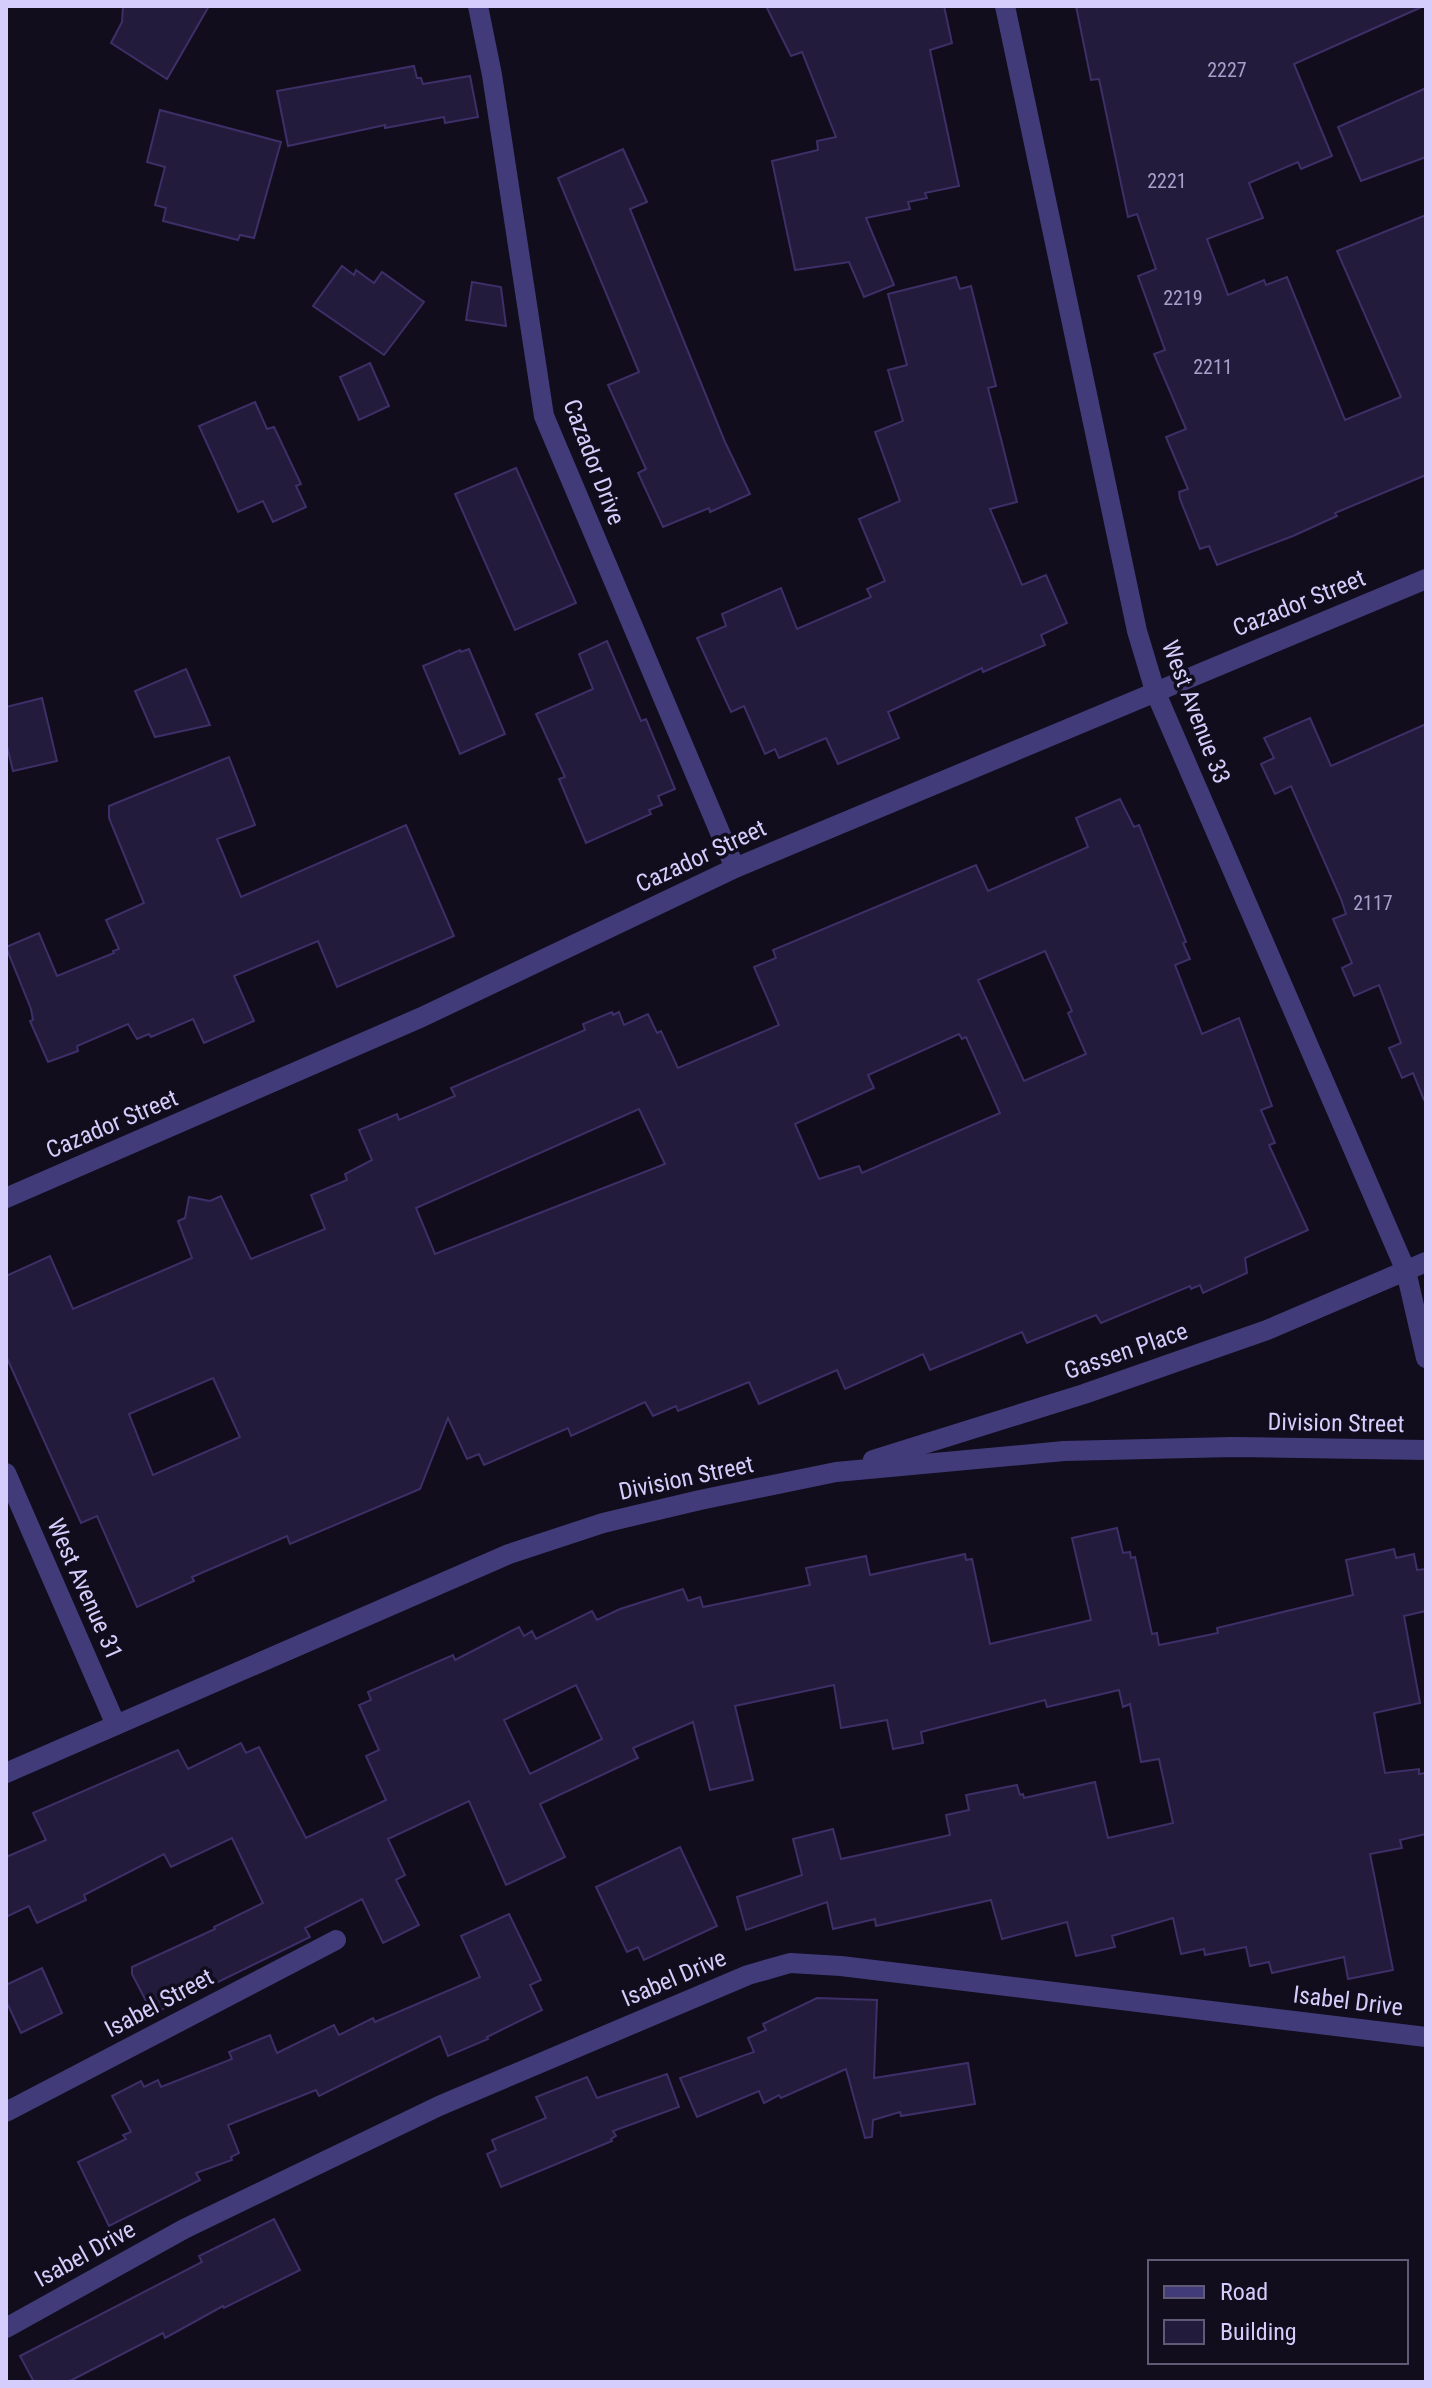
<svg xmlns="http://www.w3.org/2000/svg" width="1432" height="2388" font-family="'Roboto Condensed',sans-serif">
  <rect width="100%" height="100%" fill="#110d1d"/>
  <g fill="#231b3c" stroke="#3d2f67" stroke-width="2" fill-rule="evenodd">
    <polygon points="123,6 209,6 167,79 111,43 122,22"/>
    <polygon points="766,6 944,6 952,43 930,50 959,186 925,193 927,198 908,202 910,209 866,218 894,285 864,297 849,262 795,270 772,161 818,150 817,141 836,137 802,52 791,56"/>
    <polygon points="1076,6 1424,6 1294,64 1332,156 1301,169 1298,162 1249,183 1263,218 1207,239 1228,295 1264,280 1266,285 1287,277 1345,420 1401,397 1337,251 1426,215 1426,475 1335,513 1337,516 1293,536 1217,565 1209,546 1200,549 1180,499 1179,492 1188,489 1166,437 1186,429 1154,354 1165,350 1138,276 1156,269 1137,214 1128,217 1099,79 1091,80"/>
    <polygon points="414,66 417,78 421,78 423,84 470,76 478,117 445,123 444,117 385,128 385,125 288,146 277,91"/>
    <polygon points="1426,88 1426,157 1361,181 1338,127"/>
    <polygon points="160,110 281,142 254,238 240,235 238,240 163,221 166,208 155,205 165,167 147,162"/>
    <polygon points="623,149 647,202 630,209 725,442 750,494 710,512 709,508 663,527 638,473 646,469 608,385 639,372 558,178"/>
    <polygon points="342,266 354,275 356,270 374,283 382,272 424,302 384,355 313,306"/>
    <polygon points="956,277 960,289 971,286 996,386 988,388 1017,502 990,509 1022,585 1046,575 1067,623 1041,635 1045,645 983,672 982,668 888,712 899,738 838,764 826,738 779,758 775,749 765,754 744,706 731,712 697,638 726,626 722,614 781,588 797,629 871,597 867,589 885,581 859,519 900,501 875,432 903,421 888,370 907,365 888,294"/>
    <polygon points="472,282 501,287 506,326 466,320"/>
    <polygon points="370,363 389,406 359,420 340,377"/>
    <polygon points="255,402 267,429 274,427 301,484 296,486 306,507 273,522 263,501 238,512 199,426"/>
    <polygon points="516,468 576,603 515,630 455,494"/>
    <polygon points="607,641 641,721 646,719 675,789 658,796 662,805 649,810 651,814 586,843 559,779 565,777 536,714 593,689 579,654"/>
    <polygon points="469,649 505,734 460,754 423,666 460,650 461,652"/>
    <polygon points="186,669 210,725 155,737 135,691"/>
    <polygon points="42,698 57,761 13,771 6,742 6,707"/>
    <polygon points="1310,718 1331,766 1426,724 1426,1100 1424,1100 1413,1073 1402,1078 1389,1048 1401,1043 1379,985 1354,996 1342,968 1352,963 1333,919 1346,914 1341,899 1291,786 1275,794 1261,764 1274,758 1264,738"/>
    <polygon points="229,757 255,825 217,839 241,897 406,825 454,936 337,987 318,941 234,976 254,1021 204,1043 193,1019 151,1037 149,1034 137,1039 128,1024 77,1046 78,1051 48,1062 30,1021 33,1020 31,1009 6,947 39,933 57,976 114,953 113,951 119,949 106,920 144,903 109,818 109,806"/>
    <path d="M 1120,799 L 1134,827 L 1139,825 L 1186,942 L 1183,943 L 1190,959 L 1175,965 L 1202,1034 L 1239,1018 L 1272,1106 L 1261,1110 L 1275,1143 L 1269,1145 L 1308,1230 L 1245,1258 L 1247,1273 L 1203,1293 L 1200,1285 L 1191,1289 L 1190,1286 L 1101,1323 L 1096,1315 L 1027,1343 L 1022,1332 L 930,1370 L 923,1354 L 845,1389 L 837,1370 L 759,1404 L 749,1382 L 678,1411 L 676,1406 L 653,1416 L 645,1402 L 571,1436 L 568,1428 L 484,1465 L 479,1454 L 467,1459 L 448,1418 L 420,1489 L 290,1544 L 287,1536 L 192,1577 L 194,1581 L 137,1607 L 97,1516 L 81,1523 L 6,1356 L 6,1276 L 50,1256 L 73,1309 L 192,1258 L 178,1221 L 185,1218 L 189,1197 L 210,1201 L 221,1196 L 251,1259 L 325,1229 L 311,1195 L 347,1180 L 345,1174 L 372,1160 L 359,1130 L 397,1114 L 399,1120 L 455,1096 L 451,1088 L 585,1030 L 583,1024 L 612,1012 L 613,1015 L 619,1012 L 624,1025 L 648,1014 L 657,1033 L 661,1031 L 678,1068 L 779,1025 L 754,967 L 776,958 L 773,950 L 976,865 L 988,891 L 1088,847 L 1076,818 ZM 1045,951 L 1072,1011 L 1068,1013 L 1086,1054 L 1024,1081 L 978,980 ZM 959,1034 L 962,1039 L 966,1037 L 1000,1113 L 862,1173 L 859,1166 L 819,1179 L 795,1124 L 874,1088 L 868,1075 ZM 639,1109 L 665,1164 L 435,1254 L 416,1208 ZM 213,1378 L 240,1437 L 153,1475 L 129,1414 Z"/>
    <path d="M 1117,1528 L 1123,1553 L 1130,1552 L 1131,1558 L 1135,1557 L 1152,1634 L 1157,1633 L 1159,1645 L 1218,1633 L 1217,1628 L 1353,1595 L 1346,1560 L 1394,1549 L 1396,1558 L 1414,1554 L 1417,1570 L 1426,1569 L 1426,1611 L 1404,1616 L 1420,1703 L 1374,1713 L 1385,1773 L 1419,1769 L 1419,1774 L 1426,1773 L 1426,1834 L 1400,1840 L 1402,1848 L 1370,1854 L 1393,1970 L 1348,1979 L 1344,1957 L 1272,1973 L 1269,1962 L 1250,1966 L 1246,1947 L 1205,1955 L 1204,1949 L 1181,1954 L 1173,1918 L 1112,1936 L 1115,1947 L 1076,1956 L 1067,1922 L 1002,1939 L 991,1900 L 876,1926 L 875,1919 L 833,1929 L 827,1902 L 746,1930 L 737,1897 L 802,1875 L 793,1839 L 833,1829 L 841,1859 L 950,1835 L 946,1815 L 969,1810 L 966,1795 L 1017,1785 L 1020,1795 L 1023,1794 L 1024,1798 L 1095,1782 L 1108,1838 L 1173,1823 L 1159,1759 L 1141,1762 L 1130,1704 L 1123,1707 L 1119,1690 L 1047,1707 L 1045,1700 L 921,1732 L 923,1743 L 893,1749 L 887,1720 L 841,1728 L 834,1685 L 735,1706 L 753,1780 L 710,1790 L 693,1722 L 633,1748 L 638,1758 L 540,1804 L 565,1857 L 506,1885 L 469,1801 L 388,1839 L 405,1875 L 396,1880 L 419,1925 L 383,1943 L 362,1899 L 305,1928 L 310,1937 L 157,2012 L 149,1999 L 146,2001 L 132,1974 L 132,1967 L 215,1929 L 214,1927 L 263,1903 L 232,1838 L 171,1867 L 164,1854 L 84,1895 L 86,1900 L 37,1923 L 29,1906 L 6,1917 L 6,1857 L 46,1840 L 33,1813 L 178,1750 L 188,1769 L 241,1743 L 246,1753 L 259,1747 L 306,1838 L 386,1800 L 366,1756 L 379,1750 L 359,1705 L 371,1700 L 368,1692 L 453,1655 L 455,1660 L 519,1627 L 524,1636 L 532,1631 L 536,1639 L 592,1611 L 597,1620 L 620,1609 L 683,1589 L 688,1601 L 700,1597 L 703,1607 L 810,1585 L 806,1568 L 866,1556 L 870,1575 L 965,1554 L 966,1560 L 972,1559 L 990,1644 L 1091,1620 L 1072,1538 ZM 576,1685 L 602,1739 L 530,1774 L 504,1720 Z"/>
    <polygon points="680,1847 717,1926 644,1960 638,1947 627,1952 596,1887"/>
    <polygon points="509,1914 541,1980 530,1985 542,2010 487,2037 488,2039 448,2056 440,2036 319,2096 316,2090 228,2125 239,2153 231,2157 232,2160 196,2173 200,2180 109,2226 78,2162 126,2139 123,2135 131,2132 112,2096 141,2081 144,2087 158,2080 161,2087 232,2059 229,2052 270,2035 277,2053 334,2025 339,2035 373,2018 375,2022 480,1977 461,1936"/>
    <polygon points="42,1968 62,2013 21,2033 6,2001 6,1985"/>
    <polygon points="817,1998 877,2000 874,2078 968,2063 975,2104 901,2116 900,2112 873,2120 872,2137 865,2138 846,2069 781,2098 779,2095 764,2103 759,2091 697,2117 680,2078 754,2052 748,2038 766,2030 763,2024"/>
    <polygon points="667,2074 679,2107 613,2131 616,2136 611,2139 612,2141 501,2187 487,2154 496,2150 492,2140 546,2118 536,2097 587,2077 597,2098"/>
    <polygon points="274,2219 300,2270 224,2308 223,2306 165,2338 163,2333 68,2382 34,2382 20,2356 202,2262 199,2256"/>
  </g>
  <g fill="none" stroke-linecap="round" stroke-linejoin="round">
    <g stroke="#413c79" stroke-width="20">
      <polyline points="478,6 492,75 544,416 735,868"/>
      <polyline points="1005,6 1137,631 1155,691 1406,1271 1426,1358"/>
      <polyline points="6,1198 422,1017 735,868 1426,579"/>
      <polyline points="873,1460 1084,1394 1267,1330 1426,1262"/>
      <polyline points="6,1473 116,1725"/>
      <polyline points="6,1773 509,1554 603,1523 700,1500 836,1472 1064,1451 1232,1447 1426,1450"/>
      <polyline points="6,2112 336,1940"/>
      <polyline points="6,2328 184,2229 439,2106 748,1975 790,1963 841,1966 1426,2037"/>
    </g>
  </g>
  <g text-anchor="middle" dominant-baseline="central" stroke-width="7" stroke-linejoin="round" paint-order="stroke">
    <g font-size="20" fill="#a8a0cb">
      <text x="1227" y="70">2227</text>
      <text x="1167" y="181">2221</text>
      <text x="1183" y="298">2219</text>
      <text x="1213" y="367">2211</text>
      <text x="1373" y="903">2117</text>
    </g>
    <g font-size="24" fill="#d5cdfb" stroke="#110d1d">
      <text transform="translate(594 462) rotate(69)">Cazador Drive</text>
      <text transform="translate(1299 603) rotate(-22)">Cazador Street</text>
      <text transform="translate(1196 712) rotate(69)">West Avenue 33</text>
      <text transform="translate(701 856) rotate(-25)">Cazador Street</text>
      <text transform="translate(112 1124) rotate(-23)">Cazador Street</text>
      <text transform="translate(1126 1351) rotate(-19)">Gassen Place</text>
      <text transform="translate(1336 1423) rotate(1)">Division Street</text>
      <text transform="translate(686 1478) rotate(-12)">Division Street</text>
      <text transform="translate(85 1589) rotate(66)">West Avenue 31</text>
      <text transform="translate(674 1978) rotate(-23)">Isabel Drive</text>
      <text transform="translate(1348 2001) rotate(7)">Isabel Drive</text>
      <text transform="translate(159 2003) rotate(-28)">Isabel Street</text>
      <text transform="translate(85 2254) rotate(-29)">Isabel Drive</text>
    </g>
  </g>
  <rect width="1432" height="2388" fill="none" stroke="#d5cdfb" stroke-width="16"/>
  <rect x="1148" y="2260" width="260" height="104" fill="#110d1d" stroke="#5f5a76" stroke-width="2"/>
  <rect x="1164" y="2286" width="40" height="12" fill="#413c79" stroke="#5f5a76" stroke-width="2"/>
  <text x="1220" y="2300" font-size="24" fill="#d5cdfb">Road</text>
  <rect x="1164" y="2320" width="40" height="24" fill="#231b3c" stroke="#5f5a76" stroke-width="2"/>
  <text x="1220" y="2340" font-size="24" fill="#d5cdfb">Building</text>
</svg>
